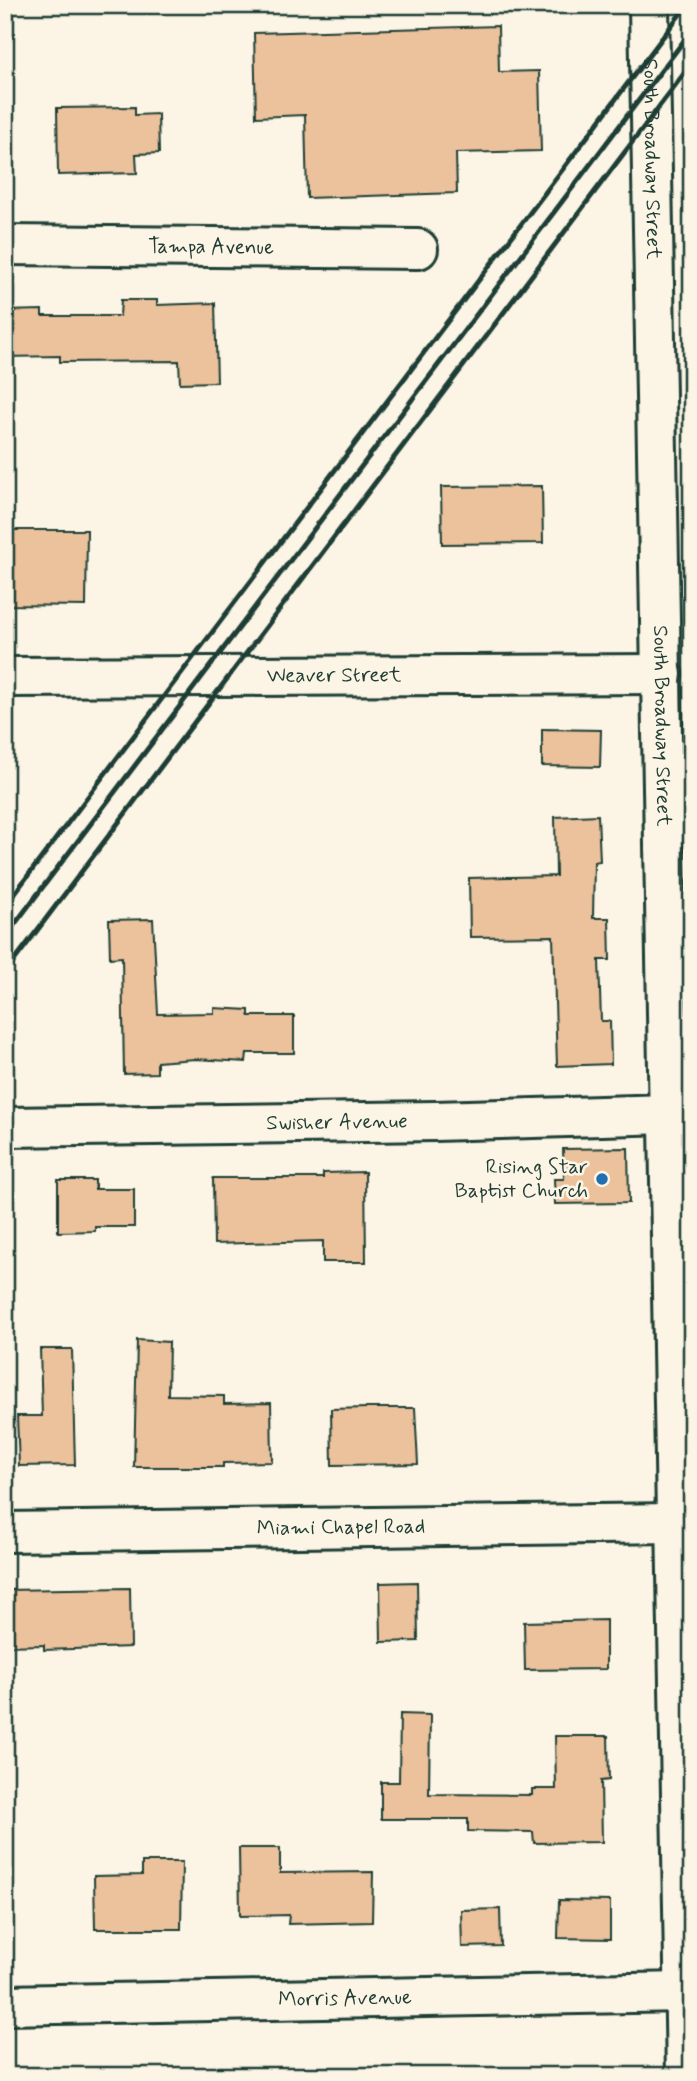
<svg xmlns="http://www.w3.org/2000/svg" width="697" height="2081" font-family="Mynerve,sans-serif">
  <rect width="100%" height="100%" fill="#fcf5e5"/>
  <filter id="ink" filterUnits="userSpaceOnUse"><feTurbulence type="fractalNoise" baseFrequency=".0143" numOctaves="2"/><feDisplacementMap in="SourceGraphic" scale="14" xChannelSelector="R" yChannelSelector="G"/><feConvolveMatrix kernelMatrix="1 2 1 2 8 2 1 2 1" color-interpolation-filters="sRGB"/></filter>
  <g filter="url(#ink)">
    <g fill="#ecc29c" stroke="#1f3d34" stroke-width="2">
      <polygon points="498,26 499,72 539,71 541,151 456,153 457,193 307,198 305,115 256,117 254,33"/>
      <polygon points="135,107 135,115 158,114 159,153 136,154 137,173 58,175 57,108"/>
      <polygon points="121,300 157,300 157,305 215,303 217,382 180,383 179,361 60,362 60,356 5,357 5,311 42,310 42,316 120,316"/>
      <polygon points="542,486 543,543 442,544 441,487"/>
      <polygon points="5,530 87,530 86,606 5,605"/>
      <polygon points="542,729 601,730 600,767 542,766"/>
      <polygon points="598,815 600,861 594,862 593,918 609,918 610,960 599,960 601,1021 610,1021 611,1064 557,1066 553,936 470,937 469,878 556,876 555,817"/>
      <polygon points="153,919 158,1014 214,1013 214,1008 249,1010 249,1016 294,1016 294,1053 247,1053 246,1062 195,1059 157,1062 157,1073 124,1074 122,957 110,958 109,920"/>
      <polygon points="628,1148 629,1203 555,1204 554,1179 564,1179 563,1149"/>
      <polygon points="365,1172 366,1262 323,1262 323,1241 214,1244 213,1178 323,1178 323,1173"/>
      <polygon points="58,1180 95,1180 95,1189 134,1189 134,1227 95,1227 95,1231 58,1232"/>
      <polygon points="137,1340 169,1342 168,1395 224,1396 224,1404 271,1403 272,1462 223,1463 223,1467 134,1467"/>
      <polygon points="40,1349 72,1349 75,1465 19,1466 17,1416 42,1416"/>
      <polygon points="368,1408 415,1408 418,1464 332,1465 331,1409"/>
      <polygon points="417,1582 418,1641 381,1642 380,1583"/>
      <polygon points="130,1588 131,1647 44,1650 44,1645 5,1646 5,1590"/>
      <polygon points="606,1620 606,1669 525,1670 524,1622"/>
      <polygon points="400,1714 430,1715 429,1794 532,1795 532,1789 556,1789 555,1736 608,1736 609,1780 601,1781 602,1842 534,1843 533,1832 468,1831 468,1819 381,1819 381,1782 399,1782"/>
      <polygon points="239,1848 280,1848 280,1873 373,1872 372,1922 288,1924 289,1915 240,1916"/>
      <polygon points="142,1862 182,1862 181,1929 95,1929 94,1876 142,1875"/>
      <polygon points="559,1900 610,1901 610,1939 558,1938"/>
      <polygon points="500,1909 501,1946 462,1947 461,1910"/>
    </g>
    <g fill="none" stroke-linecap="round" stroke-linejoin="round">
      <g stroke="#1f3d34" stroke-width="44">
        <g id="minor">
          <path id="s1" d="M 649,5 L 686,2076"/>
          <path id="s2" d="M 5,245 L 418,249"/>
          <path id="s3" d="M 5,677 L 662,674"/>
          <path id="s4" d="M 5,1127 L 435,1121 L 669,1114"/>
          <path id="s5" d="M 5,1532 L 675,1523"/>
          <path id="s6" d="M 5,2005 L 685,1992"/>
        </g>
      </g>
      <use href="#minor" stroke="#fcf5e5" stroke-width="38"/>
      <g stroke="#1f3d34" stroke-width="5">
        <polyline points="5,906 687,5"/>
        <polyline points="5,937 692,30"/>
        <polyline points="5,973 692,63"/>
      </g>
    </g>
  </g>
  <circle fill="#1f6fb2" stroke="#fcf5e5" stroke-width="2.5" cx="602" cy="1179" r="7"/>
  <g text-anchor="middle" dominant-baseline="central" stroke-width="5" stroke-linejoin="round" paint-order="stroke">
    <g font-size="21" fill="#1f3d34" stroke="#fcf5e5">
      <text stroke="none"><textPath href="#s1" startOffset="154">South Broadway Street</textPath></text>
      <text stroke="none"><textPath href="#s2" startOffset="206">Tampa Avenue</textPath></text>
      <text stroke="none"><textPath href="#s3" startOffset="329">Weaver Street</textPath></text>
      <text stroke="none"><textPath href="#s1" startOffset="721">South Broadway Street</textPath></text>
      <text stroke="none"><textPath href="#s4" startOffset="332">Swisher Avenue</textPath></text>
      <text stroke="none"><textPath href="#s5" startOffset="336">Miami Chapel Road</textPath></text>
      <text stroke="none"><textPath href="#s6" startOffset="340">Morris Avenue</textPath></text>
    </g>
    <g font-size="21" fill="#1f3d34" stroke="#fcf5e5" text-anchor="end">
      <text x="588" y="1167">Rising Star<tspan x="588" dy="24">Baptist Church</tspan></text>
    </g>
  </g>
  <rect width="697" height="2081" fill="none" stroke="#fcf5e5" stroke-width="28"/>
  <rect x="14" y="14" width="669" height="2053" fill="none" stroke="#1f3d34" stroke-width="2.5" filter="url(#ink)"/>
</svg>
